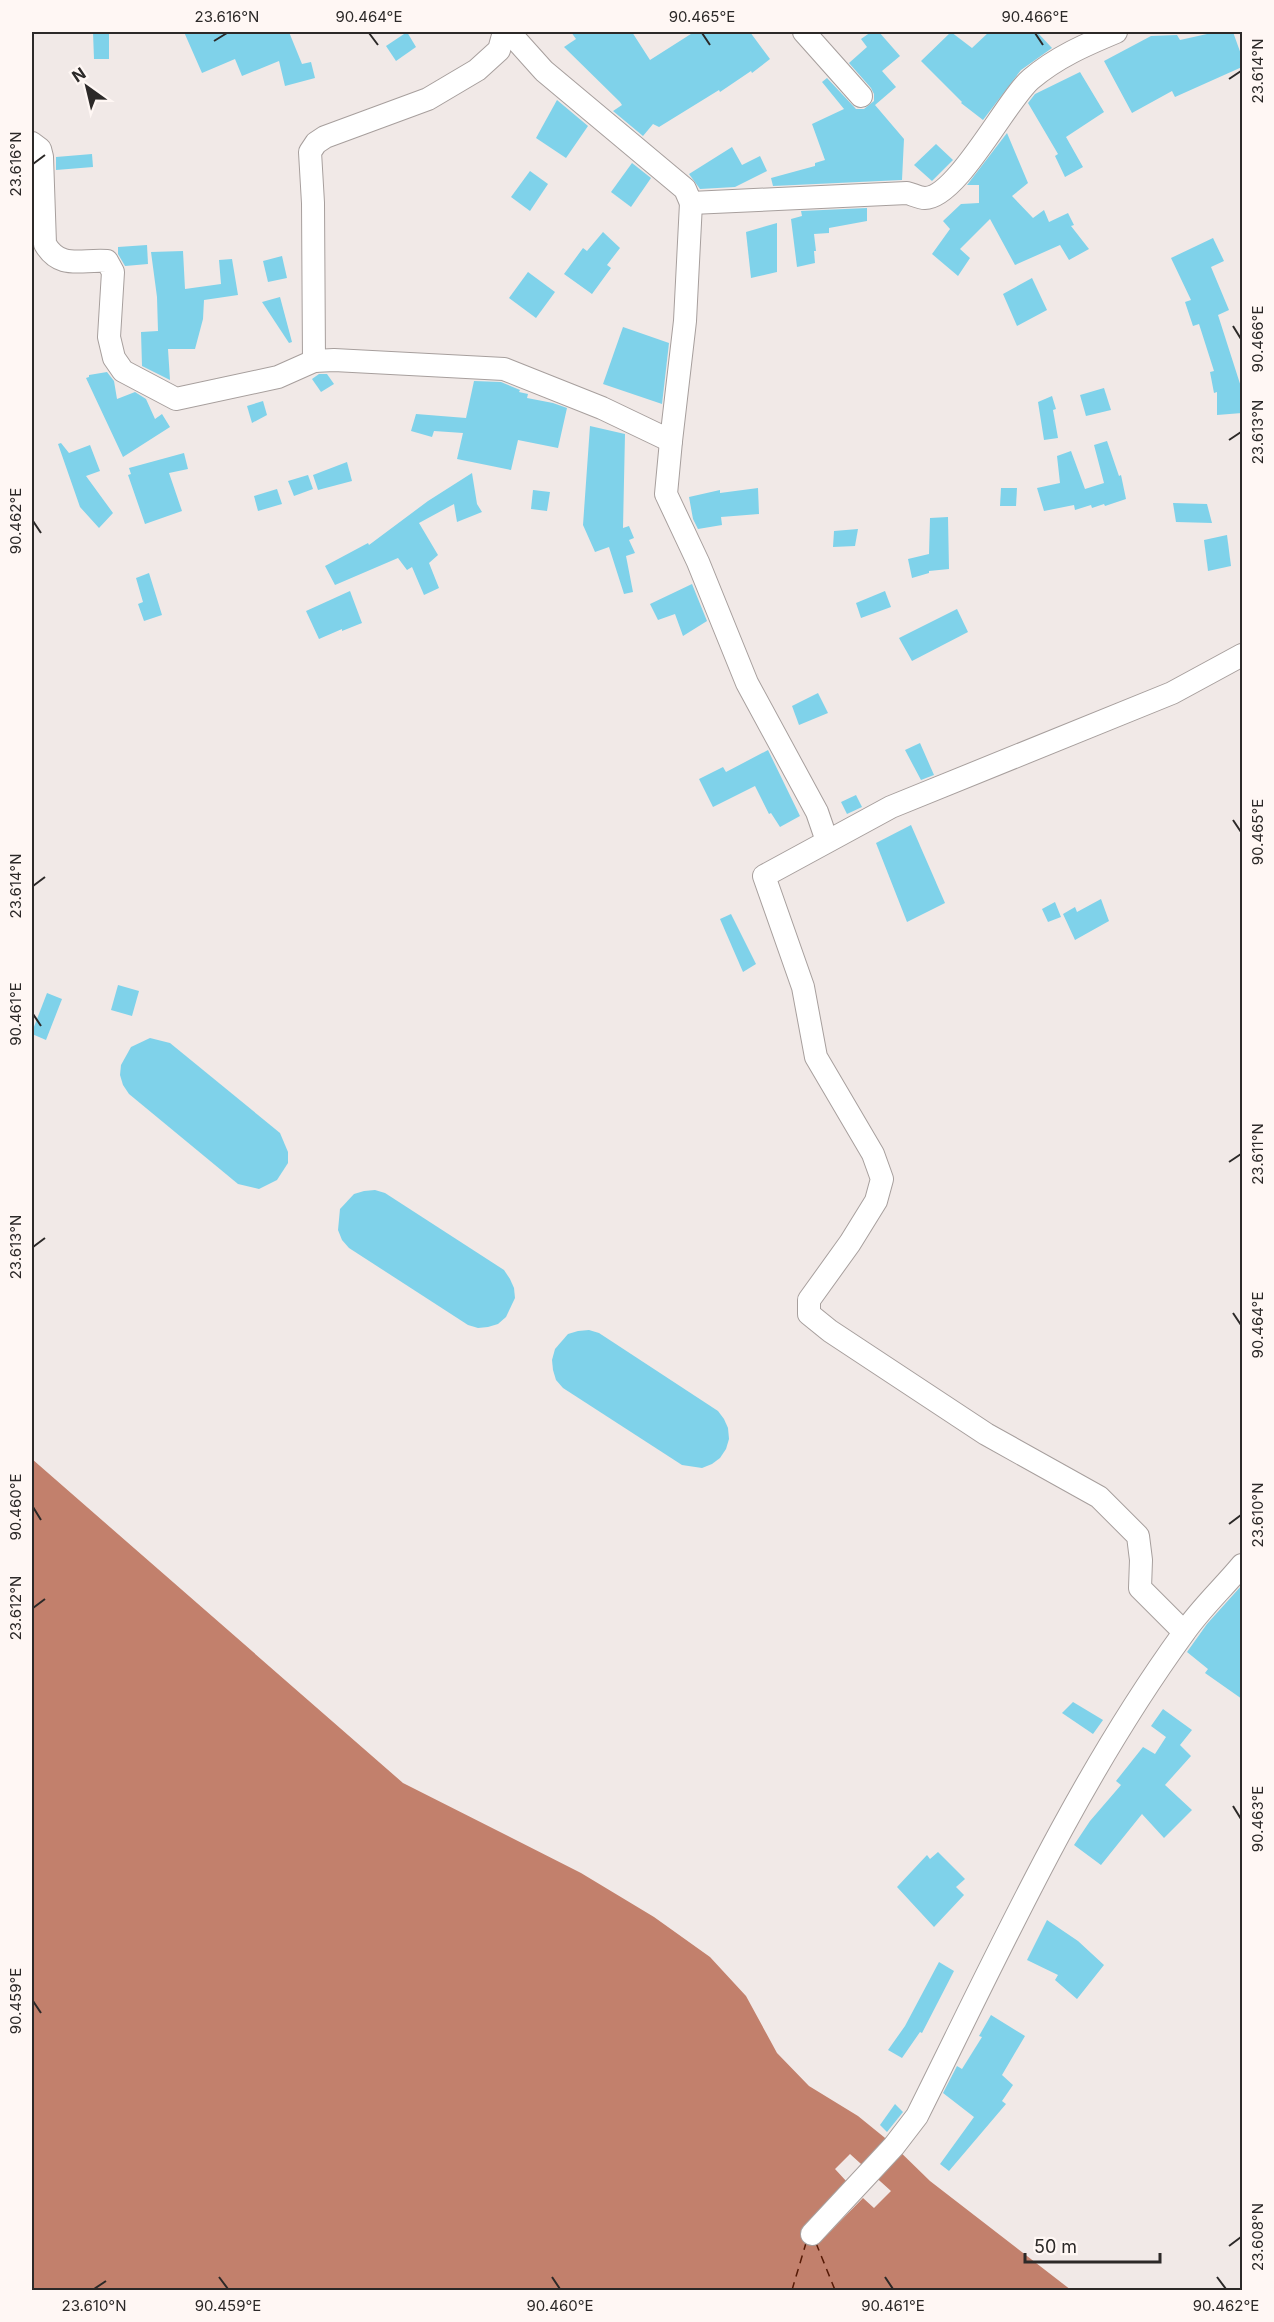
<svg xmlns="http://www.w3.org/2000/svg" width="1274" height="2322" font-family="Inter,sans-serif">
  <rect width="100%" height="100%" fill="#f1e9e7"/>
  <polygon fill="#c2806c" points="32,1459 403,1783 581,1873 654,1917 710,1957 746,1996 777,2053 809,2086 858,2116 890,2142 930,2181 1071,2290 32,2290"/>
  <polygon fill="#f1e9e7" points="850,2154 891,2191 874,2208 863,2198 820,2242 804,2226 847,2182 835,2169"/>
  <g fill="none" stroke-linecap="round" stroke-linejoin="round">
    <g stroke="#561a06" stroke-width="1.5" stroke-dasharray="8 6" stroke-linecap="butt">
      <polyline points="816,2243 835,2290"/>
      <polyline points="792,2290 806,2243"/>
    </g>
  </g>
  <g fill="#7fd2ea">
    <polygon points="93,32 109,32 109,59 94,59"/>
    <polygon points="184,32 289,32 302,64 311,62 315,78 285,86 279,61 242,76 235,59 202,73"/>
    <polygon points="407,32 416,47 396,61 386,46"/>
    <polygon points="571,32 632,32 650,60 694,32 750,32 770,59 752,73 751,71 720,92 719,90 659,127 653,124 643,136 613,111 622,105 620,102 564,47 576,39"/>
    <polygon points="871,32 879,32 900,56 882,71 896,87 875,105 904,139 902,180 773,186 771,178 815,166 815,163 825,160 812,124 844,109 822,82 827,78 856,109 864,109 874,101 874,94 871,88 849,63 867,47 861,39"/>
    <polygon points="951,32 972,48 989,32 1037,32 1052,48 1021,70 983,120 961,103 962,102 921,61"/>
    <polygon points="1216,32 1233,32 1242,57 1242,67 1175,97 1172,91 1132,113 1104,61 1151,36 1177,35 1180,40"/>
    <polygon points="1080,72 1104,112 1066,137 1083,167 1065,177 1055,156 1058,154 1028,103 1035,94"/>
    <polygon points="557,100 588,126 566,158 536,138"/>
    <polygon points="1007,133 1028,183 1012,196 1033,218 1044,210 1049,222 1068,213 1074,225 1071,226 1089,249 1069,260 1060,245 1015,265 990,219 960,249 970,258 958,276 932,254 950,229 943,221 961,204 979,203 979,185 967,185"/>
    <polygon points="936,144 953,160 932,181 914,165"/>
    <polygon points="732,147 742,165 760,156 767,171 735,187 700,189 689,174"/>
    <polygon points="92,154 93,167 56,170 56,157"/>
    <polygon points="632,163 651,178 631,207 611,192"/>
    <polygon points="530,171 548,184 530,211 511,197"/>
    <polygon points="867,208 867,221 829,228 829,233 814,234 816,251 814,251 815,263 797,267 791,219 802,216 801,211"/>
    <polygon points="777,223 777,272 751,278 746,232"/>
    <polygon points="603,232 620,248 607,265 611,268 592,294 564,274 583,248 587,251"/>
    <polygon points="1213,238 1224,261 1211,267 1229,310 1218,315 1242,390 1242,413 1217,415 1217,392 1214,393 1210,372 1214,371 1199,324 1193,326 1185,302 1191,300 1171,258"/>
    <polygon points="147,245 148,264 125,266 118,254 118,247"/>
    <polygon points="183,251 185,289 221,284 219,260 232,259 238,295 204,300 203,319 195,349 168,349 170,380 142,366 141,332 158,331 157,297 151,252"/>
    <polygon points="282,256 287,278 268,282 263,261"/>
    <polygon points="528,272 555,292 536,318 509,298"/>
    <polygon points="1032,278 1047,310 1017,326 1003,294"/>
    <polygon points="280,297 292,342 289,343 262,302"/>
    <polygon points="623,327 669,343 662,404 603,384"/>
    <polygon points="107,372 114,381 117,399 135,392 146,399 155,419 162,414 170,427 123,457 86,378 89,377 89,375"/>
    <polygon points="319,374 327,374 334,384 321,392 312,379"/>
    <polygon points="474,381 501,382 520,390 519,392 528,394 527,398 553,403 567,408 558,448 518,440 511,470 457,459 463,433 434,431 432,437 411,431 416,414 466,418"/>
    <polygon points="1104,388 1111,410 1086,416 1080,395"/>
    <polygon points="1052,396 1056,409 1053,410 1058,438 1044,440 1038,402"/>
    <polygon points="263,401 267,415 252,423 247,406"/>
    <polygon points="590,426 625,434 623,528 629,526 634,538 629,540 635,553 626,556 633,592 624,594 609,547 595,552 583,525"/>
    <polygon points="1107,441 1119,476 1121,475 1126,499 1105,506 1104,504 1092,508 1091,505 1075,510 1074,505 1044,511 1037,488 1060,483 1057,456 1071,451 1085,489 1104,483 1094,445"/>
    <polygon points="61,443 69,453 90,445 100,471 86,476 113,513 99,528 80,507 58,444"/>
    <polygon points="184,453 188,469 169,473 182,511 145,524 128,475 131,474 129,468"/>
    <polygon points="347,462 352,481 318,490 313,475"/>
    <polygon points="472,473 477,504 482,512 457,522 454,504 419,523 438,555 429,563 439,588 424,595 412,567 407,570 398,558 335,585 325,566 368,543 369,545 428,501"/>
    <polygon points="308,475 313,489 294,496 288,481"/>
    <polygon points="758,488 759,514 721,517 722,525 698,529 693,519 689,497 720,490 720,493"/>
    <polygon points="1001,488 1017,488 1016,506 1000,506"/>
    <polygon points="277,489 282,504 258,511 254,496"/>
    <polygon points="533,490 550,492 547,511 531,509"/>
    <polygon points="1173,503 1207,504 1212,523 1176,522"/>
    <polygon points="948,517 949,569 929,571 929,573 912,578 908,559 929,554 930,518"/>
    <polygon points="858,529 855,546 833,547 834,531"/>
    <polygon points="1227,535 1231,566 1208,571 1204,540"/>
    <polygon points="149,573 162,615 144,621 138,604 143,602 136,578"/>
    <polygon points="692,584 707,621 683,636 675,614 658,620 650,604"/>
    <polygon points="350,591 362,623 342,631 342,629 319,639 306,611"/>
    <polygon points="885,591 891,607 861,618 856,603"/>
    <polygon points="957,609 968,632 912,661 899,638"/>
    <polygon points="818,693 828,713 799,725 792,706"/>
    <polygon points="920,743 934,775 921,780 905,750"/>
    <polygon points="768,750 800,816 780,827 771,813 769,814 755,786 713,807 699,779 723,767 726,772"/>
    <polygon points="856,795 862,807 847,814 841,802"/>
    <polygon points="911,825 945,903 907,922 876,843"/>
    <polygon points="1101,899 1109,921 1075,940 1063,914 1075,907 1077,912"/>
    <polygon points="1055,902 1061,917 1048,922 1042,909"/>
    <polygon points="731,914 756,964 743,972 720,919"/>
    <polygon points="118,985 139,991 132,1016 111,1010"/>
    <polygon points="47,993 62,999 46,1040 32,1034 32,1032"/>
    <polygon points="150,1038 170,1043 280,1133 288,1152 288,1163 277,1180 259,1189 238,1184 129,1094 123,1085 120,1075 121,1065 131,1047"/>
    <polygon points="375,1190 385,1193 504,1270 510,1279 514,1288 515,1298 506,1317 498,1324 488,1327 478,1328 468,1325 349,1248 342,1240 338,1230 340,1209 354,1194 364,1191"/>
    <polygon points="589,1330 599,1333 718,1411 724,1419 728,1428 729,1439 726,1449 720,1458 712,1464 702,1468 682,1465 563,1388 556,1380 553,1370 552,1360 555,1349 568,1334 578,1331"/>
    <polygon points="1242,1585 1242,1699 1205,1673 1208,1669 1187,1652 1207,1624"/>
    <polygon points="1073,1702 1103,1720 1093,1734 1062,1713"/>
    <polygon points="1163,1709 1192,1730 1180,1745 1191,1756 1165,1785 1192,1810 1164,1838 1142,1814 1101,1865 1074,1845 1090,1821 1121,1785 1116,1781 1143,1747 1155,1754 1166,1737 1151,1726"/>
    <polygon points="938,1852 965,1879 956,1887 964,1895 934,1927 897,1887 927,1855 930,1859"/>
    <polygon points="1047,1920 1078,1941 1104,1965 1077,1999 1055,1980 1058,1975 1027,1960"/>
    <polygon points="939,1962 954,1971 922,2033 920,2032 902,2058 888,2050 905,2026"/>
    <polygon points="991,2015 1025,2036 1002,2075 1013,2085 1002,2101 1006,2104 949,2171 940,2164 974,2117 943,2093 957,2066 962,2069 982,2037 979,2036"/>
    <polygon points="895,2104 903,2112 887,2132 880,2125"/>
  </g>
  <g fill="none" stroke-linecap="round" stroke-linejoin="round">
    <g stroke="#a79f9d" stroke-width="24">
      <g id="minor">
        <path d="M 509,32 L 544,71 L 685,189 L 691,203 L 907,193 C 912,194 919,198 925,198 C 957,198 1007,99 1031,79 C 1057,57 1085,45 1116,32"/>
        <polyline points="804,32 861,96"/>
        <path d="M 32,143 L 40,149 L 42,157 L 45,244 C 60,270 81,259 107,261 L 113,272 L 109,337 L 114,358 L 123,371 L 176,399 L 278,377 L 314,361 L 334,360 L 504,369 L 602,408 L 671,441 L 685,321 L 691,203"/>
        <polyline points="314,361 313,203 310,152 316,143 325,137 428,99 477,70 499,50 504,32"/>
        <polyline points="671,441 666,494 698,562 747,683 817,812 827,841"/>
        <polyline points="1184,1632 1140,1588 1141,1560 1138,1536 1099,1497 986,1434 830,1331 809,1314 809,1300 850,1243 876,1201 882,1179 873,1154 816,1057 803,987 764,876 891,807 1172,693 1242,655"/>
        <path d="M 812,2234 L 894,2146 L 917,2116 C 999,1952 1075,1783 1183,1634 C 1200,1609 1223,1588 1242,1565"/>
      </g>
    </g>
    <use href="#minor" stroke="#fff" stroke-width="22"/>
  </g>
  <path fill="none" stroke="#2c2928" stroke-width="2" d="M 369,33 L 378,45M 702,33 L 710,45M 1035,33 L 1043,45M 214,41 L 227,33M 1229,79 L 1241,71M 33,164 L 45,155M 1233,326 L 1241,339M 1229,440 L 1241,432M 33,521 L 41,533M 1233,820 L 1241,832M 33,886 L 45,877M 33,1014 L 41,1026M 1229,1162 L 1241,1154M 33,1247 L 45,1238M 1233,1313 L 1241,1325M 33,1507 L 41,1520M 1229,1524 L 1241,1515M 33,1608 L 45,1599M 1233,1806 L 1241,1819M 33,2001 L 41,2013M 1229,2246 L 1241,2237M 219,2277 L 228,2289M 552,2277 L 560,2289M 885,2277 L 893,2289M 1217,2277 L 1226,2289M 94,2289 L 106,2281"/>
  <rect width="1274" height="2322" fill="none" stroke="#fff7f4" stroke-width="66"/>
  <g transform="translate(87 87) rotate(326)" stroke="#fff7f4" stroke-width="4.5" paint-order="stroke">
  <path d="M0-4.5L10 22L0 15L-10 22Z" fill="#2c2928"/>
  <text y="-9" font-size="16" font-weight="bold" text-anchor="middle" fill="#2c2928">N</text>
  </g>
  <path d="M1025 2253v9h135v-9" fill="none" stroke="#2c2928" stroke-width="3"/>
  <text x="1034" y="2253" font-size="18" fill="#2c2928" stroke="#fff7f4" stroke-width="4.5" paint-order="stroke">50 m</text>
  <rect x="33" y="33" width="1208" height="2256" fill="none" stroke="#2c2928" stroke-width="2"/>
  <g font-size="15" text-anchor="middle" fill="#2c2928">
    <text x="227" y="22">23.616°N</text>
    <text x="369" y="22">90.464°E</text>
    <text x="702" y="22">90.465°E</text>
    <text x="1035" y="22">90.466°E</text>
    <text transform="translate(1258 71) rotate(-90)" y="5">23.614°N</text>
    <text transform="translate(16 164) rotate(-90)" y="5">23.616°N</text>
    <text transform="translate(1258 339) rotate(-90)" y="5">90.466°E</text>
    <text transform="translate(1258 432) rotate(-90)" y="5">23.613°N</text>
    <text transform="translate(16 521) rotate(-90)" y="5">90.462°E</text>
    <text transform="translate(1258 832) rotate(-90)" y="5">90.465°E</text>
    <text transform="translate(16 886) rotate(-90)" y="5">23.614°N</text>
    <text transform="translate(16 1014) rotate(-90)" y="5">90.461°E</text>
    <text transform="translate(1258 1154) rotate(-90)" y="5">23.611°N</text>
    <text transform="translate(16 1247) rotate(-90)" y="5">23.613°N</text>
    <text transform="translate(1258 1325) rotate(-90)" y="5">90.464°E</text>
    <text transform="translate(16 1507) rotate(-90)" y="5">90.460°E</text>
    <text transform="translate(1258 1515) rotate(-90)" y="5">23.610°N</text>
    <text transform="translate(16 1608) rotate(-90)" y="5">23.612°N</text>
    <text transform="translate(1258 1819) rotate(-90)" y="5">90.463°E</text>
    <text transform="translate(16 2001) rotate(-90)" y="5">90.459°E</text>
    <text transform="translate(1258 2237) rotate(-90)" y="5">23.608°N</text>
    <text x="94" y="2311">23.610°N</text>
    <text x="228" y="2311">90.459°E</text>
    <text x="560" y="2311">90.460°E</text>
    <text x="893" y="2311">90.461°E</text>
    <text x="1226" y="2311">90.462°E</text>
  </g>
</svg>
